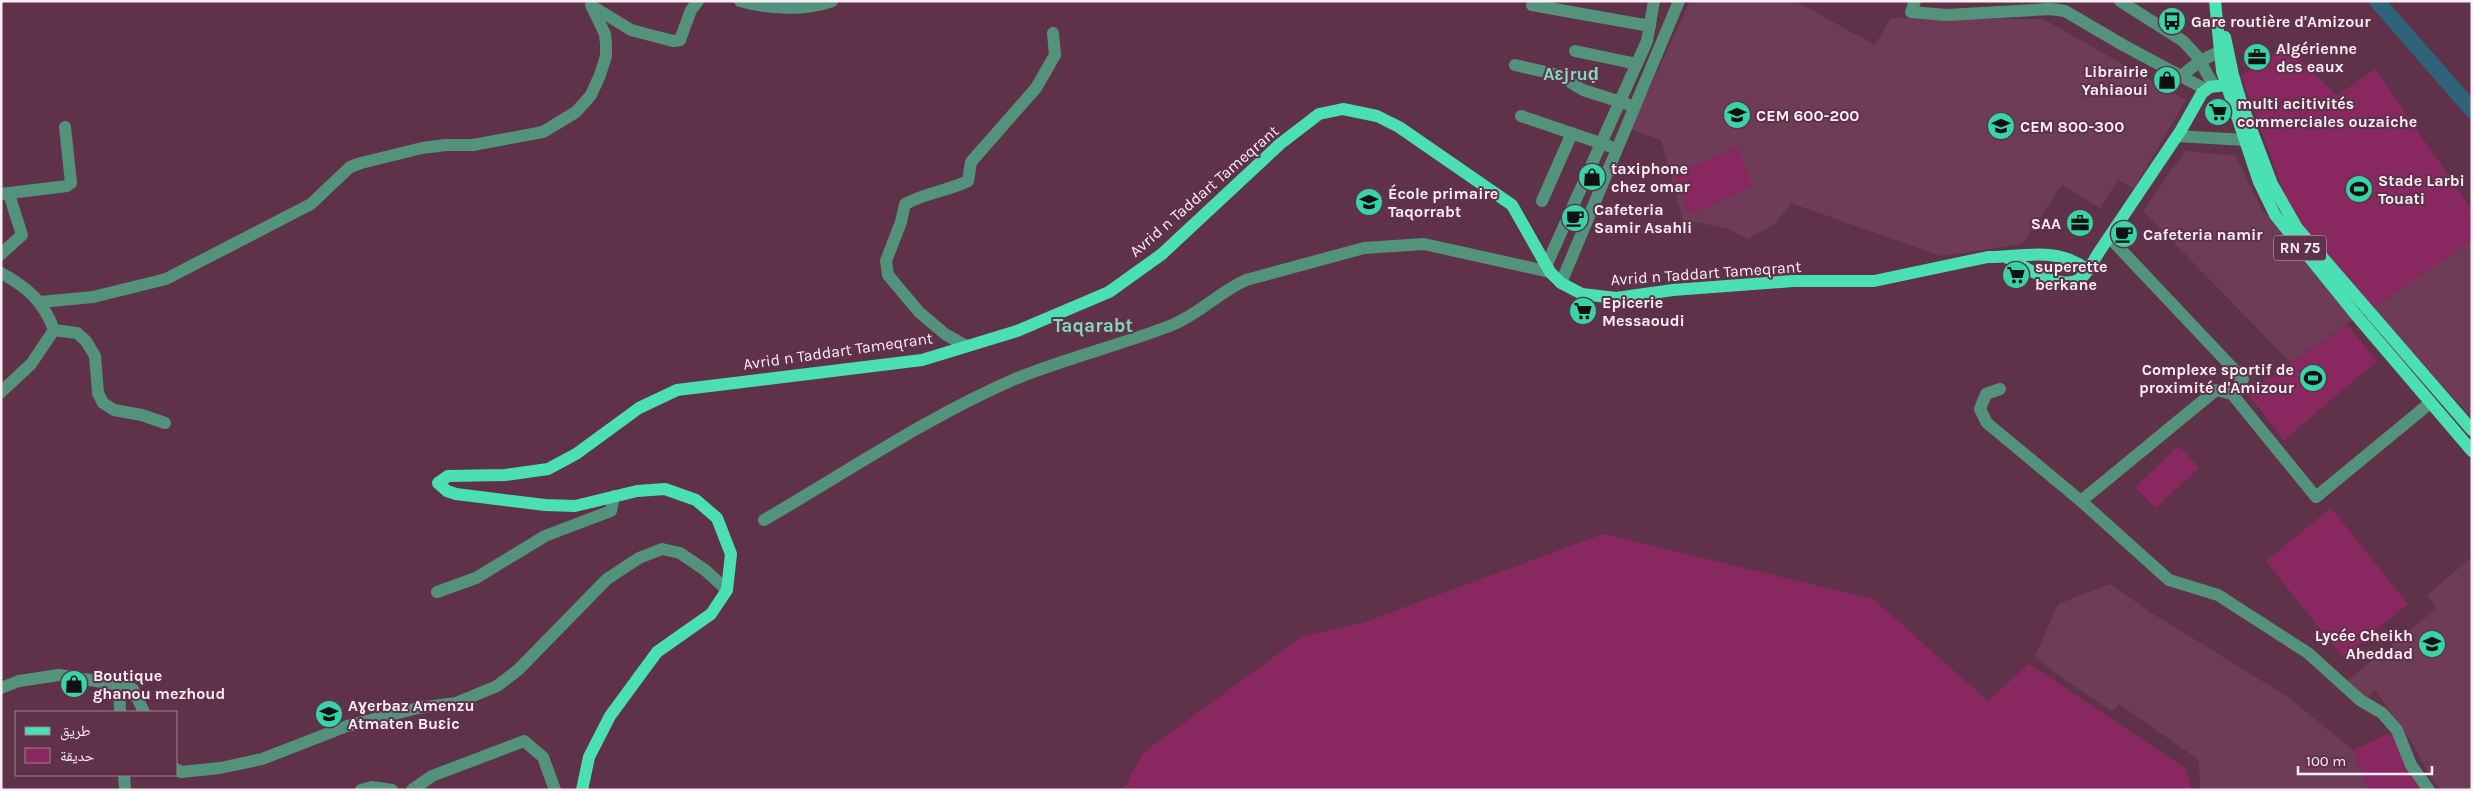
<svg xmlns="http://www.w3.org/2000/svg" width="2473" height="791" font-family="Karla,'Noto Naskh Arabic',sans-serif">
  <rect width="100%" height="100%" fill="#60324a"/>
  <g fill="#6f3c57">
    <polygon points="1690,1 1795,1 1875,45 1891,18 2043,19 2186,100 2134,188 2118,180 2100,208 2062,185 2022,244 1941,256 1791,203 1776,223 1748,239 1727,228 1683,220 1661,140 1631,129"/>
    <polygon points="2185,151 2236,156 2261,208 2353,320 2291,363 2143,211"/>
    <polygon points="2472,240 2472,418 2373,308"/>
    <polygon points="2472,557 2472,790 2442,790 2433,782 2411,741 2375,690 2365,701 2347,681 2437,608 2427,595"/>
    <polygon points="2110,584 2150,612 2288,697 2353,750 2369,790 2200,790 2199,760 2119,704 2112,711 2058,675 2035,656 2058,604"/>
  </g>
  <g fill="#892761">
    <polygon points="2286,45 2337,96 2375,69 2472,210 2472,240 2373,308 2304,229 2285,196 2241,76"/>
    <polygon points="1737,147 1752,186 1689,215 1673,175"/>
    <polygon points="2347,325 2377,361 2284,440 2247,393"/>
    <polygon points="2179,446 2199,468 2155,508 2135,487"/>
    <polygon points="2331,508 2408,604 2343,657 2266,561"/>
    <polygon points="1603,534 1873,599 1988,701 2029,664 2185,768 2192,790 1123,790 1143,753 1301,637 1362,623"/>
    <polygon points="2393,732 2423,790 2369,790 2353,750"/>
  </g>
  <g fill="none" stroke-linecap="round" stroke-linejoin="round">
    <polyline stroke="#2e6379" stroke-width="16" points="2377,1 2472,110"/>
    <g stroke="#53937c" stroke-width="12">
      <path d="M 740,1 C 768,9 805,11 832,1"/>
      <polyline points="1915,1 1911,12 1947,15 2050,9 2065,11 2123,45 2205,89"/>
      <polyline points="2120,1 2183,41 2197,56 2214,86"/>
      <polyline points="1532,5 1650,26"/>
      <polyline points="592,6 631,30 673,41 680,40 691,10 698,1"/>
      <polyline points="1575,51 1637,64"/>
      <polyline points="1515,65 1559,75 1583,90 1627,104"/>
      <polyline points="2181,76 2200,61 2219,52"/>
      <polyline points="1521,116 1609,146"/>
      <polyline points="2177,136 2245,140"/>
      <polyline points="1,194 67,186 71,183 65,127"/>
      <polyline points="1542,201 1572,133"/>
      <polyline points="2109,237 2243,379 2232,394"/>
      <polyline points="1,254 22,235 9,194"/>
      <polyline points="1547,264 1647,41 1654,1"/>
      <path d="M 1,273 C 27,287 44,302 54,330 L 31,364 L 1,392"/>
      <polyline points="1561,283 1679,1"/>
      <polyline points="40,302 93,297 166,279 311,204 350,167 361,163 422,148 446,145 473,145 543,132 576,112 591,95 600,75 606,56 606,44 605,34 591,5"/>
      <polyline points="54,330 77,333 86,341 95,356 98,393 103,403 114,410 142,415 165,423"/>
      <path d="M 966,346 L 945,334 L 919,312 L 888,275 L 886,261 L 901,222 L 905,204 C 925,193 947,191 968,181 L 971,162 L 1036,88 L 1055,55 L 1053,33"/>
      <polyline points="2000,389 1986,394 1980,409 1987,423 2081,501 2169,580 2218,595 2308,653 2360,700 2382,713 2397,730 2411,765 2429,790"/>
      <polyline points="2081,501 2216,390 2232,394 2316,497 2430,403"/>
      <path d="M 764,520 C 847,472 927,417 1015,379 C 1066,358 1121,345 1172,325 C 1201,313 1219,292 1246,280 L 1364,248 L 1424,244 L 1550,272"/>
      <polyline points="437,592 476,578 545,536 611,511 614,496"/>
      <polyline points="119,685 120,712"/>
      <polyline points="1,688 19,681 59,675 127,686 133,689 144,712"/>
      <polyline points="176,769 181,772 220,768 262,759 347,726 418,708 456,703 497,686 518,670 607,579 639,558 662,549 680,553 705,570 727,590"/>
      <polyline points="124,775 125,790"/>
      <polyline points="361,790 372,787 392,790"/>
      <polyline points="412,790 432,776 524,741 543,757 555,790"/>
    </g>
    <g stroke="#4be0b2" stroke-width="12">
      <polyline points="2215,1 2222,71 2259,182 2275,215 2356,315 2472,451"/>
      <polyline points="2225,37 2233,75 2241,102 2272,184 2297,228 2472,430"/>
      <path d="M 2006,257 C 2024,267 2059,290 2078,280 C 2088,274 2093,261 2099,252 L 2181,130 L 2202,93 L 2210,87 L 2234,84"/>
      <path d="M 582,790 L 589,757 L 610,716 L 657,652 L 711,614 L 727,590 L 731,554 L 717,518 L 696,500 L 665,489 L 637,491 L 575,506 L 545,505 L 456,494 L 447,491 L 438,483 L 448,476 L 505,475 L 548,469 L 576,454 L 639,408 L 677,390 L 922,360 L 1017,331 L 1109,292 L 1162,254 L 1280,144 L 1319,114 L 1343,109 L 1377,116 L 1399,127 L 1512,205 L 1550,272 L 1561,283 L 1582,294 L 1616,298 L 1673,290 L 1793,281 L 1874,281 L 1988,257 C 2024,257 2056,246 2088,270"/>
    </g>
  </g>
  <defs>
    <g id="bus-disc" transform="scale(1.4375)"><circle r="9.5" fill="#36d4a7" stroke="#60324a"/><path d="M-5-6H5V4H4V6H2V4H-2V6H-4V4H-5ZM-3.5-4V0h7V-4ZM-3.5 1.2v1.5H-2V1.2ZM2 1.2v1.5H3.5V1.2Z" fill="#111"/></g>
    <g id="office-disc" transform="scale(1.4375)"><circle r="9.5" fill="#36d4a7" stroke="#60324a"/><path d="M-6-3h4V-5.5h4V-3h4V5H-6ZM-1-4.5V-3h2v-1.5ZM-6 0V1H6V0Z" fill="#111"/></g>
    <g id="shop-disc" transform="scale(1.4375)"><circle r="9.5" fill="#36d4a7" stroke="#60324a"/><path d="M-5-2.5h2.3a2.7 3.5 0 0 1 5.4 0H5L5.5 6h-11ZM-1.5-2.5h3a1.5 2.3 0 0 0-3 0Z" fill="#111"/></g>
    <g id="supermarket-disc" transform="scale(1.4375)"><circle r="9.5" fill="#36d4a7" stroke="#60324a"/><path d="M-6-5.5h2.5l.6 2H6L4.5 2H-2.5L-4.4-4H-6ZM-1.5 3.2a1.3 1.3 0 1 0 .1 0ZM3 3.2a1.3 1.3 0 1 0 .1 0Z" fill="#111"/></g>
    <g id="school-disc" transform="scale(1.4375)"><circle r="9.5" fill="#36d4a7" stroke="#60324a"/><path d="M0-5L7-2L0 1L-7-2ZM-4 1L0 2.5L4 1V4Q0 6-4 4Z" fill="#111"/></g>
    <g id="stadium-disc" transform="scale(1.4375)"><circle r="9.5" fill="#36d4a7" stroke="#60324a"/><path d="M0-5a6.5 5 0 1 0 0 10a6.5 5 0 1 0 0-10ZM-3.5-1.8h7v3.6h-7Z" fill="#111"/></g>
    <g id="cafe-disc" transform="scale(1.4375)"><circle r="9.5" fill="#36d4a7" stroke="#60324a"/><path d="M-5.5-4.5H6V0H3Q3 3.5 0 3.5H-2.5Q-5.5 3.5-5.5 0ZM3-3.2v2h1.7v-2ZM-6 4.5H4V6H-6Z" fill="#111"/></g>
  </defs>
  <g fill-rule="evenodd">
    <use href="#bus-disc" x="2172" y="21"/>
    <use href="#office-disc" x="2257" y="57"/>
    <use href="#shop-disc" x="2167" y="80"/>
    <use href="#supermarket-disc" x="2218" y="112"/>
    <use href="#school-disc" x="1737" y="115"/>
    <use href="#school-disc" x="2001" y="126"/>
    <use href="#shop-disc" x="1592" y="177"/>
    <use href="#stadium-disc" x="2359" y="189"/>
    <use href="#school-disc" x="1369" y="202"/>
    <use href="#cafe-disc" x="1575" y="218"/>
    <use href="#office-disc" x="2080" y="223"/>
    <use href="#cafe-disc" x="2124" y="234"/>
    <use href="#supermarket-disc" x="2016" y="275"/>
    <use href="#supermarket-disc" x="1583" y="311"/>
    <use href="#stadium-disc" x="2313" y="378"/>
    <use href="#school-disc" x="2432" y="644"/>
    <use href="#shop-disc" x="74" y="684"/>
    <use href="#school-disc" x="329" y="714"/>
  </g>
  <g text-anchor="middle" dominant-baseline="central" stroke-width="4" stroke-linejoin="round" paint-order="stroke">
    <rect fill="#60324a" stroke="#ccb6c2" stroke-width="1" x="2274" y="235.5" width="52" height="25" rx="4"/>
    <g font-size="15" font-weight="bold" fill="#fbeff5">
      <text x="2300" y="248">RN 75</text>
    </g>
    <g font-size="16" font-weight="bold" fill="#fbeff5" stroke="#60324a" text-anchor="start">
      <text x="2191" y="21">Gare routière d'Amizour</text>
      <text x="2276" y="48">Algérienne<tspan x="2276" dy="18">des eaux</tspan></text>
      <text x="2148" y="71" text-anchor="end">Librairie<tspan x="2148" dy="18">Yahiaoui</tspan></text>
      <text x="2237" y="103">multi acitivités<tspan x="2237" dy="18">commerciales ouzaiche</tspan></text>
      <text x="1756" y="115">CEM 600-200</text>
      <text x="2020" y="126">CEM 800-300</text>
      <text x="1611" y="168">taxiphone<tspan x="1611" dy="18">chez omar</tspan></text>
      <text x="2378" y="180">Stade Larbi<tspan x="2378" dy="18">Touati</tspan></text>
      <text x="1388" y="193">École primaire<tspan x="1388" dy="18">Taqorrabt</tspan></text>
      <text x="1594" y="209">Cafeteria<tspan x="1594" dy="18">Samir Asahli</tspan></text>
      <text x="2061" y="223" text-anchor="end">SAA</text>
      <text x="2143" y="234">Cafeteria namir</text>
      <text x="2035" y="266">superette<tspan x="2035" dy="18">berkane</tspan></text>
      <text x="1602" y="302">Epicerie<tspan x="1602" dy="18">Messaoudi</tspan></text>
      <text x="2294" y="369" text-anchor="end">Complexe sportif de<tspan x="2294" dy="18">proximité d'Amizour</tspan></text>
      <text x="2413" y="635" text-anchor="end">Lycée Cheikh<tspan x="2413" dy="18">Aheddad</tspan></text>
      <text x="93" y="675">Boutique<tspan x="93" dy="18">ghanou mezhoud</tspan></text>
      <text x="348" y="705">Aɣerbaz Amenzu<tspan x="348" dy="18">Atmaten Buɛic</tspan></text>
    </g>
    <g font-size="16" fill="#fbeff5" stroke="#60324a">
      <text transform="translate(1204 191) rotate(-41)">Avrid n Taddart Tameqrant</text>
      <text transform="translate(1706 273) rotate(-4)">Avrid n Taddart Tameqrant</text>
      <text transform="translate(838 351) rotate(-8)">Avrid n Taddart Tameqrant</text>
    </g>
    <g font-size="18" font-weight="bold" fill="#7fdab9" stroke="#60324a">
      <text x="1571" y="74">Aɛjruḍ</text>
    </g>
    <g font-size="19" font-weight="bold" fill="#7fdab9" stroke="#60324a">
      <text x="1093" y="326">Taqarabt</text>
    </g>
  </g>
  <rect width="2473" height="791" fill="none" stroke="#fbeff5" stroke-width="5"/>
  <rect x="15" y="711" width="162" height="65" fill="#60324a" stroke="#9e7e8e"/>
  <rect x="25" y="727" width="25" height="8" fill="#4be0b2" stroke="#9e7e8e"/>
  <text x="60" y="736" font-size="15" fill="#fbeff5">طريق</text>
  <rect x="25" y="748" width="25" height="15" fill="#892761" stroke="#9e7e8e"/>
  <text x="60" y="761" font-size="15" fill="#fbeff5">حديقة</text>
  <path d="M2298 766v8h134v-8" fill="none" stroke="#fbeff5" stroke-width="2.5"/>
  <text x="2306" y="766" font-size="15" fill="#fbeff5" stroke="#60324a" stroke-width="4" paint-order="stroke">100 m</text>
</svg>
